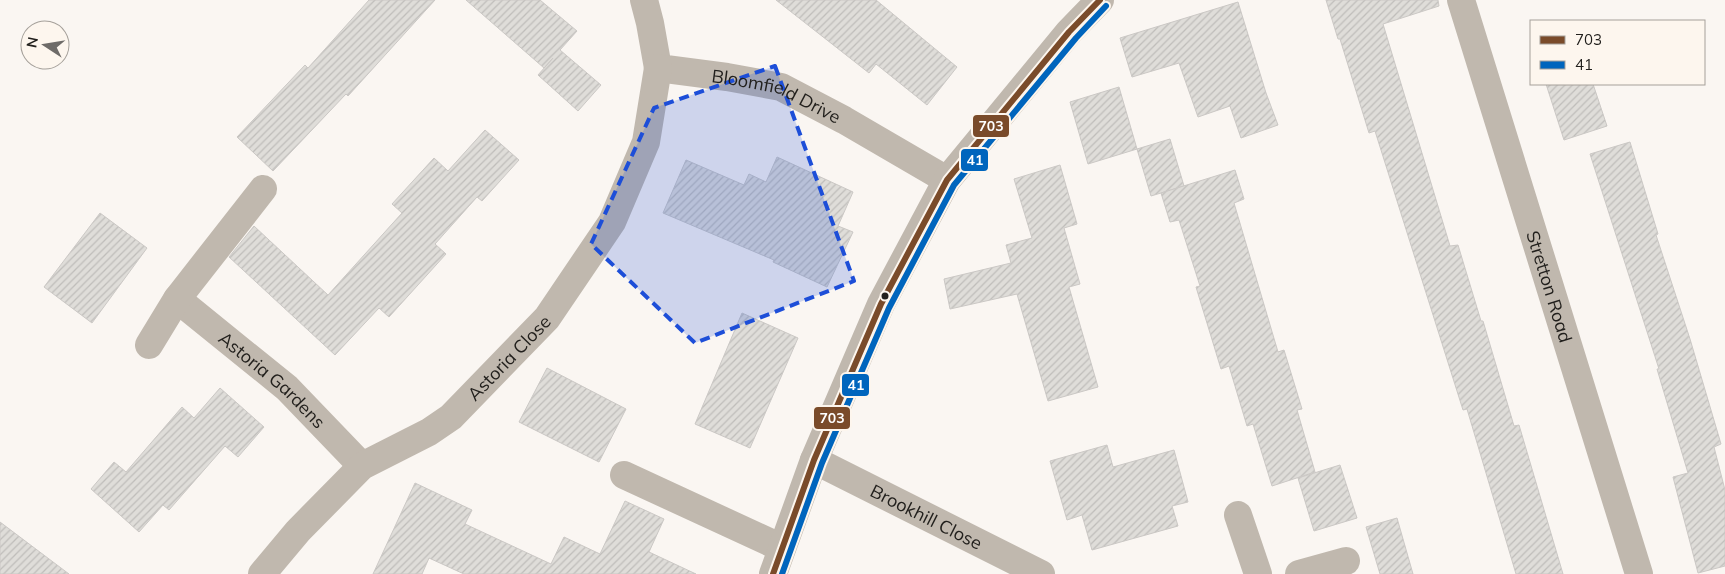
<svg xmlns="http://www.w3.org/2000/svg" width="1725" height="574" font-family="Mulish,sans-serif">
  <defs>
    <pattern id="building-hatch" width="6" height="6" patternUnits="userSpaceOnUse" patternTransform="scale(1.25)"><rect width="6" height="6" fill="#dfddd9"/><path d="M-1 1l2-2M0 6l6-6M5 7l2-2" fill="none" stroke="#bfbdba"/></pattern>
  </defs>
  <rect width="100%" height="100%" fill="#faf6f2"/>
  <g fill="url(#building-hatch)" stroke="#cbc8c5">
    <polygon points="369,0 435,0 348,96 346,94 273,171 237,137 305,65 308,68"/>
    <polygon points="466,0 540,0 577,31 560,50 601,85 578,111 538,75 553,58 544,68"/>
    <polygon points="776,0 876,0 957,67 927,105 876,64 869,73"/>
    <polygon points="1326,0 1438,0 1439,6 1383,24 1450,246 1458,245 1481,321 1483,321 1514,426 1519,425 1563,574 1516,574 1467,409 1463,410 1375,131 1369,133 1340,39 1338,39"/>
    <polygon points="1238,2 1266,93 1278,125 1241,138 1230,106 1198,117 1179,63 1132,77 1120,38"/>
    <polygon points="1546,84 1593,84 1607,126 1564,140"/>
    <polygon points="1119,87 1137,149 1088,164 1070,102"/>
    <polygon points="485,130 519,160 482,201 477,197 435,244 446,254 389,317 379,308 335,355 229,257 254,226 328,295 402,213 392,204 434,158 448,171"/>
    <polygon points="1170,139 1184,186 1151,196 1137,149"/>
    <polygon points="1630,142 1658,234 1656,235 1690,339 1721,444 1714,447 1725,490 1725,566 1698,573 1673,477 1688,473 1657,369 1659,369 1590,154"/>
    <polygon points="777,157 853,192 838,226 853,232 827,287 773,262 774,260 663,213 686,160 744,185 749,174 766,182"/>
    <polygon points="1060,165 1077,224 1064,228 1080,284 1069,287 1098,387 1048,401 1017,294 950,309 944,279 1011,263 1006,245 1032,238 1014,179"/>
    <polygon points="1235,170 1244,199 1234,203 1278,352 1284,350 1302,409 1297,410 1315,472 1272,486 1253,424 1247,426 1229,366 1221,369 1196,287 1200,286 1179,220 1170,222 1161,193"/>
    <polygon points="100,213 147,248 92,323 44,287"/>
    <polygon points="742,313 798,338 750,448 695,424"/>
    <polygon points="547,368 626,409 599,462 519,422"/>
    <polygon points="220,388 264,427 238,457 225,446 169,510 163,505 139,532 91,489 114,462 126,472 182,407 194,418"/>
    <polygon points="1107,445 1113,467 1174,450 1188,502 1172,506 1178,526 1092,550 1082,515 1067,520 1050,461"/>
    <polygon points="1340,465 1357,518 1314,531 1298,478"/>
    <polygon points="415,483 472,510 465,524 551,564 564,537 600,554 625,501 664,519 649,552 696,574 464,574 429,558 422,574 373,574"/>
    <polygon points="1397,518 1413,574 1380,574 1366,527"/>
    <polygon points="0,522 69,574 0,574"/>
  </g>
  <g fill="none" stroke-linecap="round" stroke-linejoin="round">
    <g stroke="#c0b8ae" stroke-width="28">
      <path id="s1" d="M 644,0 L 650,23 L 658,68 L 727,77 L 781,87 L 844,120 L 947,180"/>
      <path id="s2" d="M 1461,0 L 1639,574"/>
      <path id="s3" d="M 177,299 L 287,388 L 362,466"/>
      <polyline points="149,345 177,299 263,189"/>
      <path id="s4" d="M 814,460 L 1041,574"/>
      <polyline points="624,475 782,548"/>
      <polyline points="1238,515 1258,574"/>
      <path id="s5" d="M 262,574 L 298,531 L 362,466 L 429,432 L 451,417 L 547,318 L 612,222 L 646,142 L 658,68"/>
      <polyline points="773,574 814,460 881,304 947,180 1069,32 1100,0"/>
      <polyline points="1299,574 1346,561"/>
    </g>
    <g stroke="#fdf6ee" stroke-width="10">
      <polyline id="bus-1" points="773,574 814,460 881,304 947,180 1069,32 1100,0"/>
    </g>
    <g stroke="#fdf6ee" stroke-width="10">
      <polyline id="bus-2" points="782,574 822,463 889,308 954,185 1076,38 1106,6"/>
    </g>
    <use href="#bus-1" stroke="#7a4b2a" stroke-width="6"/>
    <use href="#bus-2" stroke="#0065bd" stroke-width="6"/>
  </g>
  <path fill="#1d4ed8" fill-opacity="0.2" stroke="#1d4ed8" stroke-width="4" stroke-dasharray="10 6" stroke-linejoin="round" d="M 775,66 L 854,281 L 695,343 L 591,244 L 654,108 Z"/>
  <circle fill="#22201d" stroke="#fdf6ee" stroke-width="2" cx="885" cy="296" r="4.5"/>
  <g text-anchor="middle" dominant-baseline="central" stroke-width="4" stroke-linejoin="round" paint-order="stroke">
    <g font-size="18" fill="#22201d" stroke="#fdf6ee">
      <text stroke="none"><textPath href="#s1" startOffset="192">Bloomfield Drive</textPath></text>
      <text stroke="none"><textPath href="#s2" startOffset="300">Stretton Road</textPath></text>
      <text stroke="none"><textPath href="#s5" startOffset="332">Astoria Close</textPath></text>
      <text stroke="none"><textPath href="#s3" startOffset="125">Astoria Gardens</textPath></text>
      <text stroke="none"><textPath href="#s4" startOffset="126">Brookhill Close</textPath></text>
    </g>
  </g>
  <g stroke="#fdf6ee" stroke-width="2">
    <rect x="972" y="114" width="38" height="24" rx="5" fill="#7a4b2a"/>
    <rect x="960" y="148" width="29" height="24" rx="5" fill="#0065bd"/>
    <rect x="841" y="373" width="29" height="24" rx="5" fill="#0065bd"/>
    <rect x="813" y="406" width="38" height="24" rx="5" fill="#7a4b2a"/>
  </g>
  <g font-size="14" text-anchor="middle" font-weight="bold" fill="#fff">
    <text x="991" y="131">703</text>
    <text x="975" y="165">41</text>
    <text x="856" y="390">41</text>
    <text x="832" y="423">703</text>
  </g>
  <rect x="1530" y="20" width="175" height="65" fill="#fdf6ee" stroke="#a5a09a"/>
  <rect x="1540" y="36" width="25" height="8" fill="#7a4b2a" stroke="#a5a09a"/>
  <text x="1575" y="45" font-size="15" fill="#22201d">703</text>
  <rect x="1540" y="61" width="25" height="8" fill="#0065bd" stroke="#a5a09a"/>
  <text x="1575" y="70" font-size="15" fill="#22201d">41</text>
  <g transform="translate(45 45) rotate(282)"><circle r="24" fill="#fdf6ee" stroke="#a5a09a"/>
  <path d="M0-4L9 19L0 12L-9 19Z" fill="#6e6b68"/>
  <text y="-8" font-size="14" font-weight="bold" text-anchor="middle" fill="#22201d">N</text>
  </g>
</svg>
